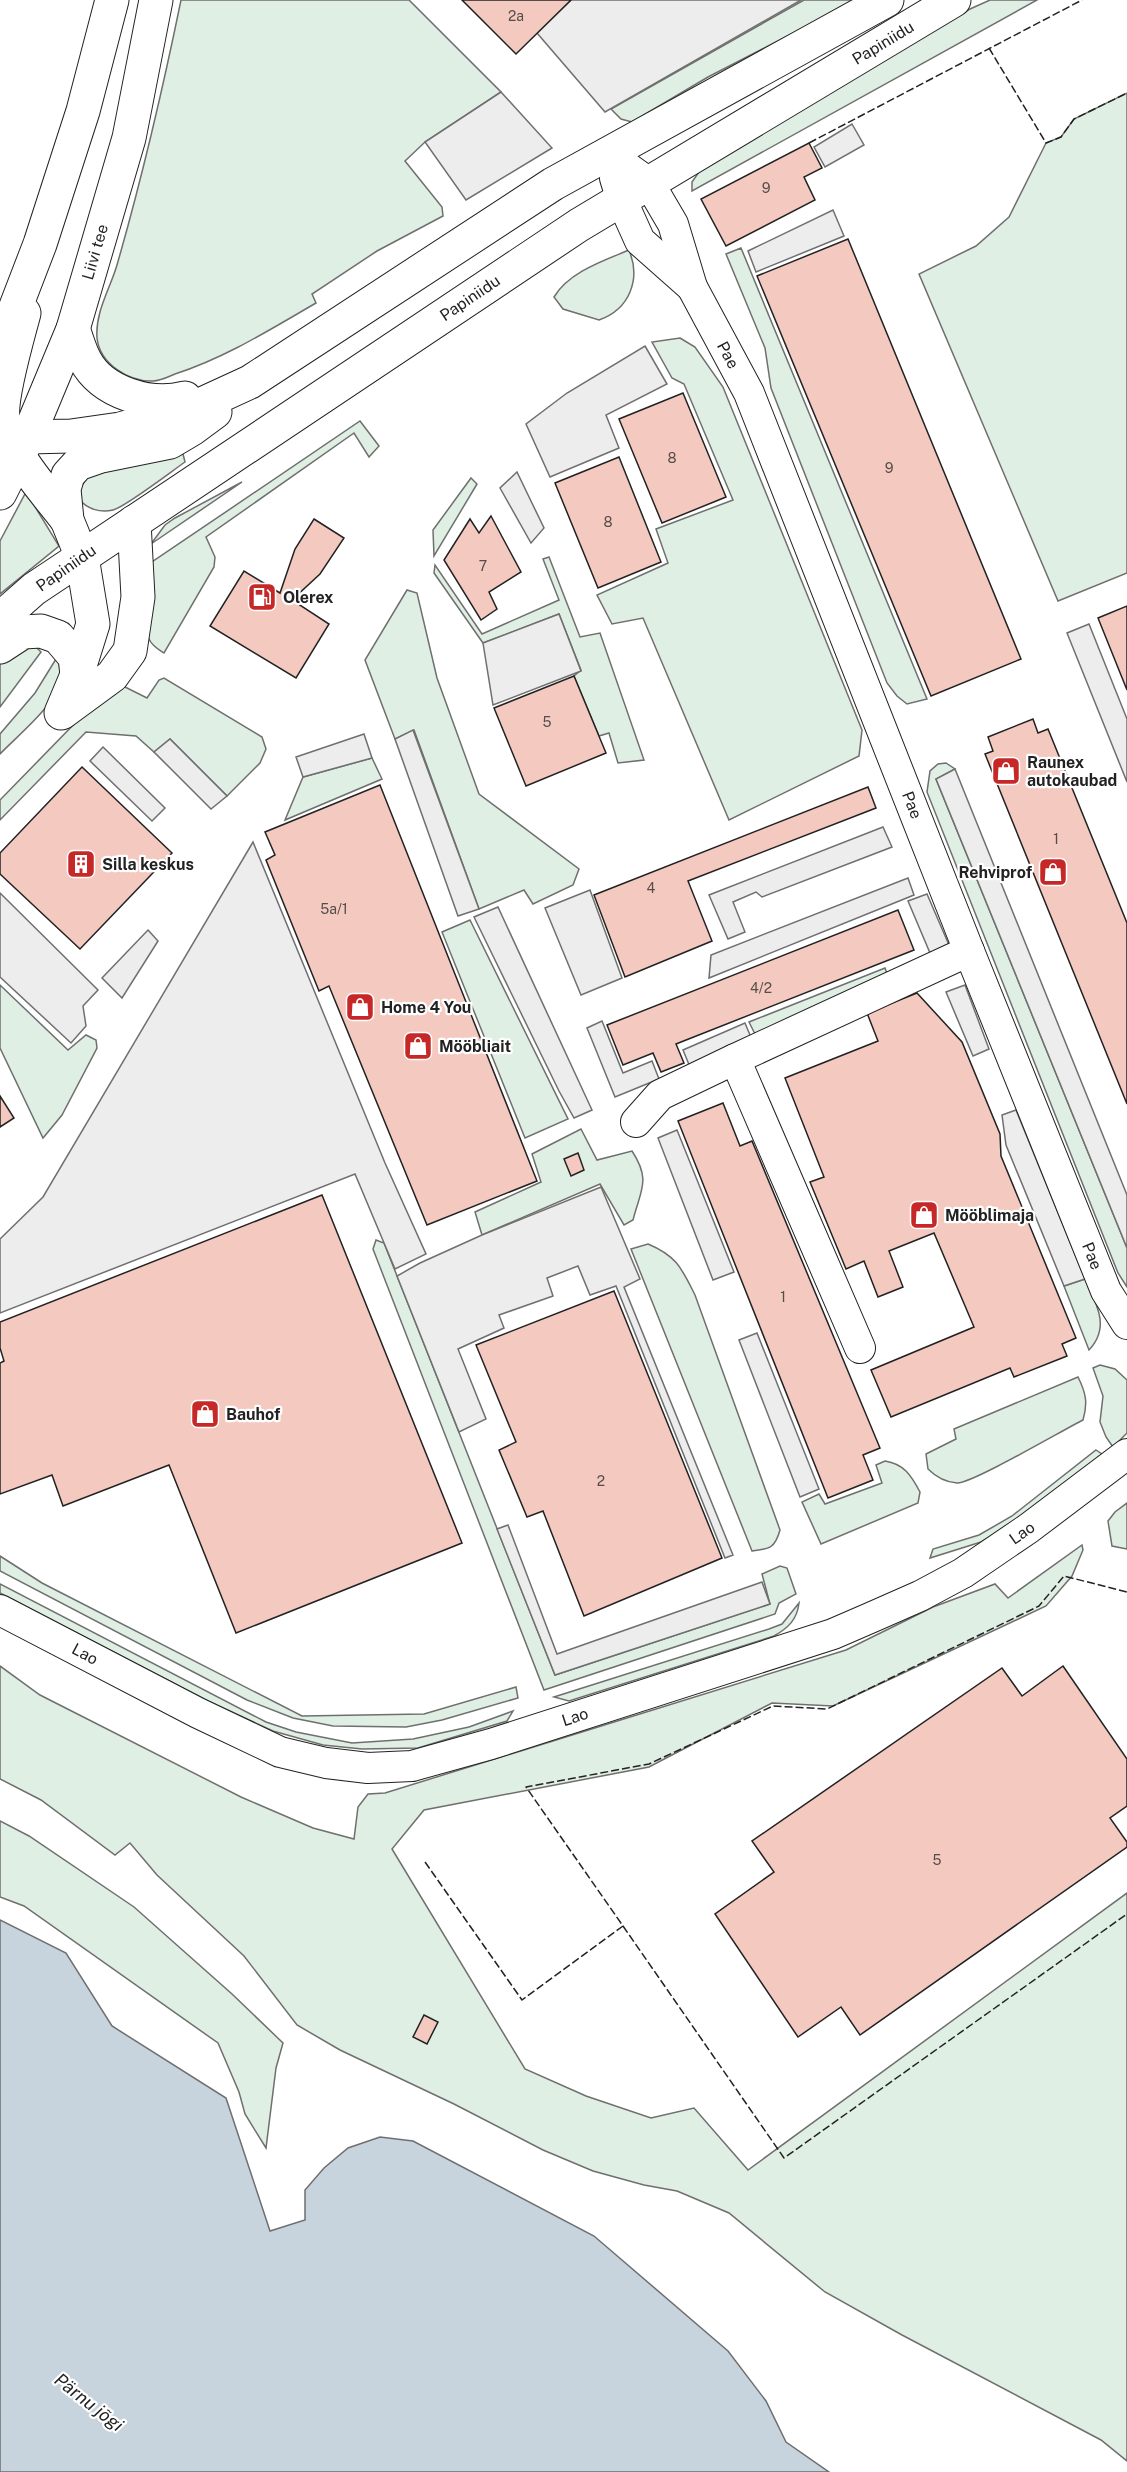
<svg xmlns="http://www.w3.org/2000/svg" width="1127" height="2472" font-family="'Public Sans',sans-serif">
  <rect width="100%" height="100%" fill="#fff"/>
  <g fill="#e0efe3" stroke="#6f6f6f" stroke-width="1.5">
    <path d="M 181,0 L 409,0 L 501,92 L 425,142 L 405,161 L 442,207 L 443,216 L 377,251 L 312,294 L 316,303 C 271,329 225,358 175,374 C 168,377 160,381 153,381 C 129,382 100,364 97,338 C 95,312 110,289 117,265 C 142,178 163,88 181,0 Z"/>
    <polygon points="804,0 857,0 708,77 632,122 621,119 611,109"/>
    <polygon points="990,0 1037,0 692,191 692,182 701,169 970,9"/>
    <polygon points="1127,93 1127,573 1058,601 919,274 976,246 1009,217 1046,143 1061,137 1074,119"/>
    <polygon points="741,248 927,699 907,704 897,696 887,683 771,388 765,348 726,254"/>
    <path d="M 629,250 C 641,279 630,309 599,320 L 563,309 L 554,297 C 569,272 603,261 629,250 Z"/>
    <polygon points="680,338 695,347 723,387 862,730 859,756 729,820 643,618 612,624 597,595 668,563 656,529 733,500 684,384 672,378 652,342"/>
    <path d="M 360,421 L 379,446 L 369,457 L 354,433 L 206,537 L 215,557 L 214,567 L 164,653 C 158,649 152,646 149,639 C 141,622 146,586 146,566 Z"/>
    <path d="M 183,454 L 185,462 C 172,471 125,507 113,510 C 100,513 87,509 79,499 L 81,487 L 90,473 Z"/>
    <polygon points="471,478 477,484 434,556 433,530"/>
    <polygon points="242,482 151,544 165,525 175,518"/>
    <polygon points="26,492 59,546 0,594 0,541"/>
    <polygon points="549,557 580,637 600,633 644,760 618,763 609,733 599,736 574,676 581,670 559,614 483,643 434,573 435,565 482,634 559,600 543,559"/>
    <polygon points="407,590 417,593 437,678 479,794 579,869 573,885 533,904 524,890 479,909 414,730 395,739 365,660"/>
    <polygon points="35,646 41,652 0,707 0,663 16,651"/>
    <path d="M 56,659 L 59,662 C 60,668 61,675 60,681 C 57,704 16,737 0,754 L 0,734 L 35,693 Z"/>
    <polygon points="122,675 123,686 147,698 159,680 164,678 262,737 266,749 260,763 227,796 170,739 154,752 136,736 86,732 0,820 0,800"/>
    <polygon points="372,758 382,779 285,820 303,777"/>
    <polygon points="946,763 955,769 936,779 1127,1248 1127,1287 1118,1273 927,792 930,771 938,764"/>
    <polygon points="470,920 568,1119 525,1138 442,932"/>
    <polygon points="885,968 889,979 756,1036 749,1022"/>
    <polygon points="0,985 68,1050 86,1035 96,1040 97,1048 62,1115 43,1138 0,1048"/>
    <path d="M 581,1129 L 597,1160 L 632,1151 C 651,1180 641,1189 633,1220 L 624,1225 L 600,1184 L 482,1235 L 475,1212 L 541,1182 L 532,1154 Z"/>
    <polygon points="376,1240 384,1243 555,1675 770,1604 762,1574 780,1566 787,1568 796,1594 779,1603 775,1614 544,1690 373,1249"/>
    <path d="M 648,1244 C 677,1256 682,1269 695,1295 L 780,1530 C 775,1548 770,1549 752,1551 L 631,1249 Z"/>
    <path d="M 1085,1279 C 1096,1303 1111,1327 1089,1350 L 1064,1286 Z"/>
    <polygon points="1100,1365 1115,1369 1127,1380 1127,1433 1113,1447 1106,1437 1100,1422 1103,1396 1093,1368"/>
    <path d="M 1078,1377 C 1086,1393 1088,1403 1083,1420 C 1063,1430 971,1484 957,1483 C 944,1482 936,1477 928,1469 L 926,1454 L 956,1439 L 954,1429 Z"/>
    <polygon points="1096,1450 1102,1454 1021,1518 981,1542 930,1558 933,1549 979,1535 1012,1516"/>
    <path d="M 885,1461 C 904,1464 911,1475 920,1492 L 918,1503 L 821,1544 L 802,1502 L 819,1494 L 825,1504 L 882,1483 L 876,1465 Z"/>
    <polygon points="1127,1503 1127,1549 1112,1546 1108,1521 1115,1512"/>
    <polygon points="1082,1545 1083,1550 1072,1576 1046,1606 833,1706 772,1703 649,1767 424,1810 392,1849 525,2069 586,2096 651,2118 694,2108 748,2170 1127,1893 1127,2461 1101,2440 902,2335 825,2292 729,2213 677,2191 644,2185 593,2171 543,2150 454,2104 340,2050 297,2025 244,1956 157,1875 130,1843 115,1855 41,1800 0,1779 0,1666 40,1695 241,1797 313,1828 354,1839 358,1807 368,1794 385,1793 846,1650 933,1607 995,1584 1008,1598"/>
    <polygon points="0,1556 42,1583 302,1716 424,1714 516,1687 518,1698 442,1720 406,1727 333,1726 293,1718 247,1700 0,1571"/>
    <polygon points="0,1584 266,1722 296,1732 352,1743 413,1739 469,1727 513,1711 507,1721 418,1748 362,1749 323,1745 273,1731 208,1701 0,1593"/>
    <path d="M 799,1603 C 797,1620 788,1628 774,1636 L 569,1701 L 554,1697 L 769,1629 L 782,1624 Z"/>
    <polygon points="0,1821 29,1836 134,1907 232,1994 283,2043 276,2068 266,2148 245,2114 239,2092 218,2043 24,1906 0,1897"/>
  </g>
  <g fill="#ededed" stroke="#6f6f6f" stroke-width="1.5">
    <polygon points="571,0 801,0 605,112 537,33"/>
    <polygon points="501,92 552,148 466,200 425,142"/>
    <polygon points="852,124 864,145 825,167 814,147"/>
    <polygon points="833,210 844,236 756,272 748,251"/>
    <polygon points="645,346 667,384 606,415 619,448 550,477 526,424 567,393"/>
    <polygon points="517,472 544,528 531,543 500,488"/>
    <polygon points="559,614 581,671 493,705 483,643"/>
    <polygon points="1089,624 1127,719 1127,782 1067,633"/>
    <polygon points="413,730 479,909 458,916 395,739"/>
    <polygon points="364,734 372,758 303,777 296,757"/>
    <polygon points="170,739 227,796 211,809 154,752"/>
    <polygon points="103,747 165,808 152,821 90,761"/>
    <polygon points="955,769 1127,1195 1127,1248 936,779"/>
    <polygon points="883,827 892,847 762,897 756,892 733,902 745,932 728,939 709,895"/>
    <polygon points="253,842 385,1163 426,1254 395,1269 355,1174 0,1313 0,1239 43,1197"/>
    <polygon points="908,878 914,895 709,978 711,955"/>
    <polygon points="590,890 622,978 581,995 545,908"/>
    <polygon points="0,893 98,990 83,1006 86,1026 71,1043 0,977"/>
    <polygon points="927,894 949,945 930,953 908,901"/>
    <polygon points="498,907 592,1110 574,1118 559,1091 474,917"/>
    <polygon points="148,930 158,941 122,998 102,978"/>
    <polygon points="965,985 989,1049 973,1056 946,992"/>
    <polygon points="602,1021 623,1073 652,1061 659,1079 615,1097 587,1028"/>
    <polygon points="745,1023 752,1040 690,1067 683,1050"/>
    <polygon points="1016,1110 1085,1279 1064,1286 1006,1145 1002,1115"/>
    <polygon points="677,1130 734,1272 713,1280 658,1138"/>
    <polygon points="601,1187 640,1279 624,1287 733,1555 725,1558 616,1286 590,1295 578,1266 547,1278 553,1296 499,1315 504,1328 458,1349 486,1419 459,1432 397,1276 420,1263 482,1235"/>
    <polygon points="757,1333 819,1489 800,1497 739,1340"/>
    <polygon points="508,1525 557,1654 762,1582 770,1604 555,1675 497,1529"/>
  </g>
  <polygon fill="#c7d3dd" stroke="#6f6f6f" stroke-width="1.5" points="0,1920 66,1953 112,2026 226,2098 270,2231 305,2220 305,2190 324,2168 348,2148 380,2137 413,2141 594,2236 728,2351 766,2401 786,2442 829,2472 0,2472"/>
  <g fill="#f3c9c0" stroke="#222" stroke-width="1.5">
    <polygon points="462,0 571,0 516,54"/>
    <polygon points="809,143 822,168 804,177 815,200 726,246 701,199"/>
    <polygon points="848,239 1021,659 931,696 757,276"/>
    <polygon points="683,393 726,497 662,523 619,419"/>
    <polygon points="619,457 661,562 598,588 555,483"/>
    <polygon points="491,516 521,572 489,592 497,609 481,620 444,560 470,519 479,533"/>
    <polygon points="314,519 344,538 320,574 292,600 329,624 296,678 210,626 244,571 280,593 295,549"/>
    <polygon points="1127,606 1127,690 1098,618"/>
    <polygon points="574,676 606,753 526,786 494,708"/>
    <polygon points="1033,719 1038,733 1048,729 1127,923 1127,1104 985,754 993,751 988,737"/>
    <polygon points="82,767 172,853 80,949 0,874 0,853"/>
    <polygon points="380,785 537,1181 427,1225 329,986 319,991 266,860 275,855 265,832"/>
    <polygon points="868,787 876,808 688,881 712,941 625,977 594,895"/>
    <polygon points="898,910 914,950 676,1044 684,1063 661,1072 653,1053 623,1065 607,1025"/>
    <polygon points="917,993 962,1042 1000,1134 1001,1156 1076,1338 1062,1344 1067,1356 1014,1377 1010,1368 891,1417 871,1370 974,1327 934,1233 889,1251 903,1287 878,1297 864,1261 846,1269 810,1182 824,1177 785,1078 878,1041 867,1013"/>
    <polygon points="0,1096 14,1118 0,1127"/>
    <polygon points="723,1103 740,1146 752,1141 880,1448 863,1455 873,1480 828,1498 678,1121"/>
    <polygon points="578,1153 584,1170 571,1176 564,1159"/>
    <polygon points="322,1195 462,1543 236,1633 169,1465 63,1506 52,1475 0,1494 0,1363 4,1361 0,1348 0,1322"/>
    <polygon points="614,1291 722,1558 584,1616 543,1511 527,1517 499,1450 516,1442 476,1345"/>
    <polygon points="1063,1666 1127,1759 1127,1806 1110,1818 1127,1842 1127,1847 860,2035 841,2007 798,2037 715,1914 774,1872 752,1841 1002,1668 1022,1696"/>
    <polygon points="424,2015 438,2022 427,2044 413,2037"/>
  </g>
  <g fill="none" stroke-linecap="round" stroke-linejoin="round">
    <g stroke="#222" stroke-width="32">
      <g id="minor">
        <polyline points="607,153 649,183 673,224 692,287 749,393 969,951 1106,1291 1127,1324"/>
        <polyline points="615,178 622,201 640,241 692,287"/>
        <polyline points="636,1122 660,1095 735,1059"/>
        <polyline points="860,1348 735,1059 969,951"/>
        <polyline points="0,1610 198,1713 280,1752 326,1763 368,1768 412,1766 491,1744 833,1634 870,1618 920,1596 963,1573 1029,1528 1127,1454"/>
      </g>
    </g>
    <g stroke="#222" stroke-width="35">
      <g id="major">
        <path d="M 24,313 C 18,336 0,397 3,418 C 10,454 45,491 67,520"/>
        <path d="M 73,329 C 77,339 80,351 85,360 C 102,393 151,407 185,398"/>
        <polyline points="0,442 28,437 71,436 120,429 189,410 250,382 553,184 887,0"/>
        <polyline points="0,619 34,589 82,557 579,225 954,0"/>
        <polyline points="0,647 23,632 41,631 58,637 75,657 77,675"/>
        <polyline points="63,712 112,676 130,651 138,597 134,522"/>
        <polyline points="61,713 77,675 93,624 82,557 67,520 64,489 68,475 78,464 101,456 170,442 192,429 215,412"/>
      </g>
    </g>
    <g stroke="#222" stroke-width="35">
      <g id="highway">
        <polyline points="0,348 40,244 83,111 112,0"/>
        <polyline points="0,493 28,437 73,329 129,138 156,0"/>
      </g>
    </g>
    <use href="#minor" stroke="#fff" stroke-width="30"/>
    <use href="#major" stroke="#fff" stroke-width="33"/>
    <use href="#highway" stroke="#fff" stroke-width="33"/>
    <g stroke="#222" stroke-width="1.5" stroke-dasharray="8 3" stroke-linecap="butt">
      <polyline points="989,48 1046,143 1061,137 1074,119 1127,93"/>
      <polyline points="809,143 1082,0"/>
      <polyline points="425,1862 522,2000 623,1926 526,1787 649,1764 773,1706 827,1709 1039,1606 1064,1576 1127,1592"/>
      <polyline points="623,1926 784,2158 1127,1914"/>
    </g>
  </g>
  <defs>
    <g id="fuel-square" transform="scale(1.5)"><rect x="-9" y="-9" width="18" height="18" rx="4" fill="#c62828" stroke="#fff"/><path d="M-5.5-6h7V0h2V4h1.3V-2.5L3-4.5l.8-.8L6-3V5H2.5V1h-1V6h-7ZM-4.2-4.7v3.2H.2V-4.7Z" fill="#fff"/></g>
    <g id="shop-square" transform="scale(1.5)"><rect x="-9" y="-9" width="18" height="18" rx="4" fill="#c62828" stroke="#fff"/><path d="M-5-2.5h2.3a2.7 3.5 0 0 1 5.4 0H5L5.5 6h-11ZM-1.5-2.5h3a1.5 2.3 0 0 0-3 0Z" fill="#fff"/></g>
    <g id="building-square" transform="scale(1.5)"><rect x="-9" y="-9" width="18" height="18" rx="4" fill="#c62828" stroke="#fff"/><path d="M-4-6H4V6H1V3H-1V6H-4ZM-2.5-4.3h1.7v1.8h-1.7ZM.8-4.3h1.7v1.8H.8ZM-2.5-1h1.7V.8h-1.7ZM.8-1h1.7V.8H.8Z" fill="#fff"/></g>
  </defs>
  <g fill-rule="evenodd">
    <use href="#fuel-square" x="262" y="597"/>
    <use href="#shop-square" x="1006" y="771"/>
    <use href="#building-square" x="81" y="864"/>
    <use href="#shop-square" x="1053" y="872"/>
    <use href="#shop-square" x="360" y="1007"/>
    <use href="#shop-square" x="418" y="1046"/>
    <use href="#shop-square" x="924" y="1215"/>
    <use href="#shop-square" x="205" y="1414"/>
  </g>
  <g text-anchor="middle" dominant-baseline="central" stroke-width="4.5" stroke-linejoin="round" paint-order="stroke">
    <g font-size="14" fill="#564c4a">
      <text x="516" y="16">2a</text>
      <text x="766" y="188">9</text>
      <text x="672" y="458">8</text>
      <text x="889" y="468">9</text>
      <text x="608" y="522">8</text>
      <text x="483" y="566">7</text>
      <text x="547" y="722">5</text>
      <text x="1056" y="839">1</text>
      <text x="651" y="888">4</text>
      <text x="334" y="909">5a/1</text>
      <text x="761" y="988">4/2</text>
      <text x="783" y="1297">1</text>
      <text x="601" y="1481">2</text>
      <text x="937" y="1860">5</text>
    </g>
    <g font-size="16" fill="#222" stroke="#fff">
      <text transform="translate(883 43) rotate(-31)">Papiniidu</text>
      <text transform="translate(95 252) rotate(-74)">Liivi tee</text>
      <text transform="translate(470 298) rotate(-34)">Papiniidu</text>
      <text transform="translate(728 355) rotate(62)">Pae</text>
      <text transform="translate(66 568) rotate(-35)">Papiniidu</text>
      <text transform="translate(912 805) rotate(69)">Pae</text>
      <text transform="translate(1092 1256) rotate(68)">Pae</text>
      <text transform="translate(1022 1533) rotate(-35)">Lao</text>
      <text transform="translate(85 1654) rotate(28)">Lao</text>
      <text transform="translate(575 1717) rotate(-18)">Lao</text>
    </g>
    <g font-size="16" font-weight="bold" fill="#222" stroke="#fff" text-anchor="start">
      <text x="283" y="597">Olerex</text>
      <text x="1027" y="762">Raunex<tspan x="1027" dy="18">autokaubad</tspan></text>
      <text x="102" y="864">Silla keskus</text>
      <text x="1032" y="872" text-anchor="end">Rehviprof</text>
      <text x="381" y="1007">Home 4 You</text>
      <text x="439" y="1046">Mööbliait</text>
      <text x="945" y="1215">Mööblimaja</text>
      <text x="226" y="1414">Bauhof</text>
    </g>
    <g font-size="18" font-style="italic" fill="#222" stroke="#fff">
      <text transform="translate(89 2402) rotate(38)">Pärnu jõgi</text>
    </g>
  </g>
</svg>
